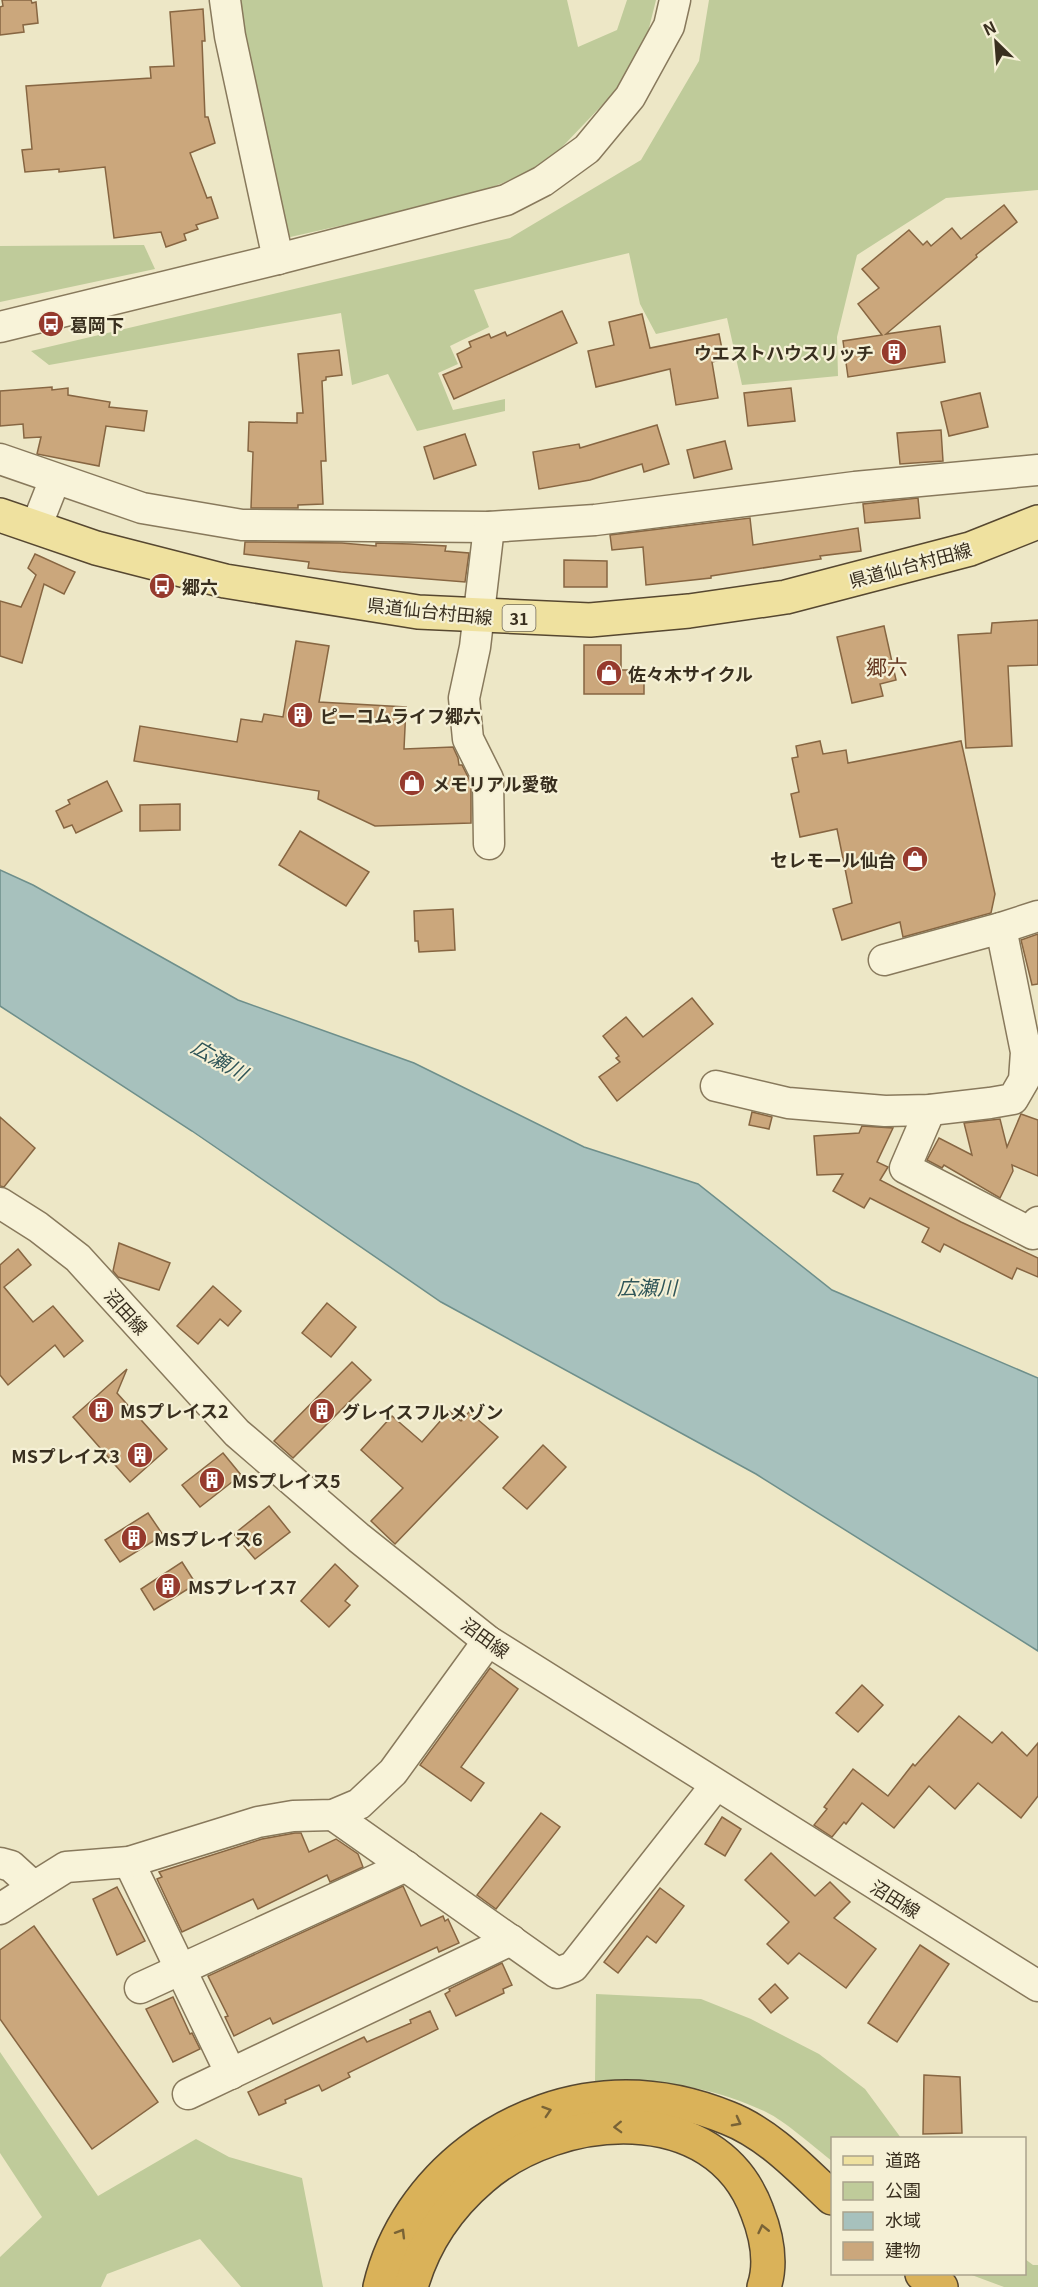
<svg xmlns="http://www.w3.org/2000/svg" width="1038" height="2287" font-family="Georgia,'Noto Sans JP',serif">
  <rect width="100%" height="100%" fill="#ede7c6"/>
  <g fill="#bfcb9a">
    <polygon points="236,0 567,0 578,47 617,30 627,0 656,0 648,32 628,78 543,167 467,197 286,238"/>
    <polygon points="709,0 1038,0 1038,190 946,198 857,255 837,337 838,376 742,385 727,318 656,334 640,304 629,253 474,290 489,327 450,346 458,364 438,373 453,410 505,399 505,411 417,431 388,374 352,385 341,313 49,365 31,351 510,238 641,160 699,61"/>
    <polygon points="144,245 155,269 0,302 0,246"/>
    <path d="M 596,1994 L 701,1999 L 751,2019 L 819,2054 L 865,2089 L 901,2138 L 832,2138 L 832,2161 C 814,2147 785,2121 766,2112 C 714,2087 652,2077 595,2082 Z"/>
    <polygon points="0,2052 98,2196 196,2139 229,2157 302,2178 323,2287 241,2287 200,2239 107,2274 101,2287 0,2287 0,2257 42,2217 0,2153"/>
    <polygon points="1025,2259 1033,2265 1038,2265 1038,2287 1004,2287 969,2274 1024,2274"/>
  </g>
  <polygon fill="#a7c1bd" stroke="#6e8f8b" stroke-width="1.5" points="0,870 33,885 238,1000 414,1063 584,1147 698,1184 832,1290 1038,1378 1038,1651 756,1474 441,1302 192,1131 0,1006"/>
  <g fill="#cba77c" stroke="#876642" stroke-width="1.5">
    <polygon points="2,0 31,0 32,3 36,2 38,23 23,25 24,32 0,35 0,7 3,6"/>
    <polygon points="203,9 205,41 202,41 205,117 208,117 215,143 190,153 207,198 211,197 218,218 196,225 198,229 184,234 186,240 166,247 161,232 114,238 105,167 59,172 59,169 25,172 22,150 32,149 26,86 151,78 150,67 174,66 170,12"/>
    <polygon points="1004,205 1017,222 976,255 977,257 886,334 940,326 945,362 848,377 843,341 882,335 858,304 879,288 862,269 909,230 923,245 927,241 931,246 952,228 961,239"/>
    <polygon points="562,311 577,343 454,399 443,375 462,367 457,354 471,347 469,342 489,334 491,338 505,332 507,336"/>
    <polygon points="642,314 650,348 719,334 724,359 712,362 718,398 676,405 670,369 596,387 588,351 614,345 609,322"/>
    <polygon points="339,350 342,375 326,377 326,380 322,381 326,461 321,461 323,504 298,505 298,508 251,508 253,452 248,451 249,422 297,423 297,413 303,413 298,354"/>
    <polygon points="52,387 52,390 68,388 68,395 110,402 109,407 147,411 144,431 106,426 99,466 37,454 41,437 24,438 23,424 0,426 0,391"/>
    <polygon points="791,388 795,421 748,426 744,393"/>
    <polygon points="980,393 988,427 949,436 941,402"/>
    <polygon points="657,425 669,464 644,472 642,464 590,480 539,489 533,452 579,444 580,448"/>
    <polygon points="941,430 943,461 900,464 897,433"/>
    <polygon points="465,434 476,465 434,479 424,447"/>
    <polygon points="725,441 732,469 694,478 687,450"/>
    <polygon points="918,498 920,518 865,523 863,504"/>
    <polygon points="750,518 753,545 858,528 861,551 820,556 821,559 711,576 711,578 646,585 643,547 612,550 610,535"/>
    <polygon points="245,542 342,543 376,546 376,543 410,544 446,546 445,551 469,553 465,582 341,572 308,568 309,562 244,554"/>
    <polygon points="35,554 75,572 64,594 44,584 22,663 0,656 0,601 21,607 36,575 28,568"/>
    <polygon points="564,560 607,561 607,587 564,587"/>
    <polygon points="1038,620 1038,665 1008,666 1012,746 966,748 958,635 991,633 992,623"/>
    <polygon points="884,626 896,680 880,684 883,696 852,703 837,637"/>
    <polygon points="296,641 329,646 319,702 406,707 404,749 453,747 458,758 459,765 462,765 471,783 471,823 375,826 318,799 319,791 134,761 140,726 237,742 241,719 262,722 264,714 283,717"/>
    <polygon points="584,645 621,645 621,670 644,670 644,694 584,694"/>
    <polygon points="820,741 823,754 846,750 848,763 961,741 995,894 991,913 903,937 900,922 842,940 833,909 852,903 837,829 800,837 791,794 799,792 792,758 798,757 796,746"/>
    <polygon points="107,781 122,811 76,833 72,825 64,828 56,811 70,804 68,800"/>
    <polygon points="180,804 180,830 140,831 140,805"/>
    <polygon points="300,831 369,872 346,906 279,865"/>
    <polygon points="453,909 455,950 419,952 418,941 415,941 414,911"/>
    <polygon points="1038,934 1038,984 1032,985 1021,940"/>
    <polygon points="692,998 713,1024 617,1101 599,1077 620,1062 616,1058 619,1056 603,1036 626,1017 643,1037"/>
    <polygon points="752,1112 772,1117 769,1129 749,1125"/>
    <polygon points="1021,1114 1038,1120 1038,1176 1012,1165 1013,1171 1000,1198 944,1165 942,1168 927,1160 939,1138 972,1155 964,1123 1000,1119 1007,1147"/>
    <polygon points="0,1117 35,1148 4,1187 0,1186"/>
    <polygon points="862,1126 893,1128 877,1162 888,1167 880,1180 961,1222 1038,1258 1038,1277 1017,1268 1012,1279 944,1244 940,1252 922,1242 929,1228 870,1198 864,1208 833,1191 843,1174 817,1175 814,1136 859,1133"/>
    <polygon points="119,1243 170,1263 159,1290 118,1277 113,1271"/>
    <polygon points="18,1249 31,1265 4,1287 33,1322 53,1306 83,1341 64,1357 55,1345 8,1385 0,1375 0,1265"/>
    <polygon points="213,1286 241,1311 228,1326 220,1319 198,1344 177,1326"/>
    <polygon points="327,1303 356,1327 331,1357 302,1333"/>
    <polygon points="352,1362 371,1380 293,1458 274,1441"/>
    <polygon points="127,1369 117,1393 167,1449 130,1482 73,1417"/>
    <polygon points="449,1411 461,1421 469,1412 498,1437 395,1544 371,1521 403,1488 361,1450 392,1416 422,1442"/>
    <polygon points="543,1445 566,1467 527,1509 503,1488"/>
    <polygon points="223,1453 241,1475 200,1507 182,1485"/>
    <polygon points="269,1506 290,1532 255,1559 234,1534"/>
    <polygon points="148,1513 163,1535 120,1562 105,1540"/>
    <polygon points="182,1562 196,1584 154,1610 141,1589"/>
    <polygon points="335,1564 358,1586 345,1601 350,1605 329,1627 301,1601"/>
    <polygon points="490,1668 518,1689 461,1767 484,1783 471,1801 420,1765"/>
    <polygon points="862,1685 883,1705 858,1732 836,1713"/>
    <polygon points="959,1716 992,1743 1002,1732 1027,1756 1038,1743 1038,1796 1021,1818 978,1783 955,1809 929,1786 894,1828 862,1803 846,1824 844,1822 832,1837 814,1825 827,1809 824,1807 853,1769 888,1796 913,1764 915,1766"/>
    <polygon points="541,1813 560,1827 496,1909 477,1895"/>
    <polygon points="722,1817 741,1829 725,1856 705,1844"/>
    <polygon points="295,1833 301,1833 309,1852 336,1839 358,1854 363,1867 330,1882 327,1875 258,1909 253,1899 182,1932 157,1879 162,1877 159,1872 262,1839"/>
    <polygon points="771,1853 815,1896 830,1882 850,1902 834,1918 876,1949 846,1988 799,1953 788,1964 767,1944 789,1922 745,1880"/>
    <polygon points="403,1886 421,1926 443,1916 445,1921 448,1919 459,1943 439,1952 437,1947 273,2024 270,2018 234,2036 225,2017 228,2016 208,1976"/>
    <polygon points="117,1887 145,1941 117,1955 93,1899"/>
    <polygon points="660,1888 684,1906 656,1943 647,1936 618,1973 604,1962"/>
    <polygon points="34,1926 158,2102 92,2149 0,2019 0,1950"/>
    <polygon points="920,1945 949,1964 897,2042 868,2023"/>
    <polygon points="502,1963 512,1985 503,1989 504,1993 456,2016 445,1994 450,1991 449,1989"/>
    <polygon points="775,1984 788,1998 771,2013 759,1999"/>
    <polygon points="173,1997 190,2034 192,2033 200,2049 173,2062 146,2009"/>
    <polygon points="430,2011 438,2029 348,2073 350,2077 322,2091 319,2085 285,2100 286,2103 259,2115 248,2092 364,2037 367,2042 411,2023 410,2020"/>
    <polygon points="924,2075 960,2077 962,2133 923,2134"/>
  </g>
  <g fill="none" stroke-linecap="round" stroke-linejoin="round">
    <g stroke="#88795c" stroke-width="33">
      <g id="minor">
        <polyline points="225,0 230,36 278,259"/>
        <polyline points="0,327 278,259 506,200 543,181 587,149 630,97 669,26 675,0"/>
        <polyline points="0,459 142,508 242,525 489,527 595,520 855,487 1038,470"/>
        <polyline points="36,527 55,479"/>
        <polyline points="489,844 488,779 468,739 464,698 475,647 489,527"/>
        <polyline points="884,960 1001,928"/>
        <polyline points="716,1086 788,1103 885,1111 930,1110 990,1103 1013,1099 1024,1080 1026,1052 1001,928 1038,916"/>
        <polyline points="930,1110 905,1168 1033,1234 1038,1222"/>
        <polyline points="0,1203 38,1227 78,1258 237,1433 359,1538 488,1641 1038,1986"/>
        <polyline points="333,1815 557,1973 573,1967 716,1785"/>
        <polyline points="129,1862 231,2074"/>
        <polyline points="0,1863 11,1866 34,1887 66,1867 129,1862 258,1822 293,1816 333,1815 359,1804 393,1772 488,1641"/>
        <polyline points="0,1909 34,1887"/>
        <polyline points="140,1988 406,1866"/>
        <polyline points="188,2094 511,1940"/>
      </g>
    </g>
    <g stroke="#564730" stroke-width="36">
      <polyline id="major" points="0,515 96,548 225,581 418,612 590,620 689,611 786,597 970,549 1038,522"/>
    </g>
    <g stroke="#564730" stroke-width="36">
      <g id="highway">
        <polyline points="922,2274 941,2287"/>
        <path d="M 380,2287 C 406,2177 513,2097 626,2097 C 661,2097 696,2105 728,2118 C 769,2134 801,2169 832,2198"/>
        <path d="M 411,2287 C 423,2244 448,2207 482,2178 C 559,2111 716,2098 757,2211 C 766,2234 772,2263 764,2287"/>
      </g>
    </g>
    <use href="#minor" stroke="#f8f3d9" stroke-width="30"/>
    <use href="#major" stroke="#efe19f" stroke-width="33"/>
    <use href="#highway" stroke="#dab259" stroke-width="33"/>
  </g>
  <defs><path id="oneway-chevron" d="M-2-3.5L2.5 0L-2 3.5" fill="none" stroke-width="1.6" stroke-linecap="round" stroke-linejoin="round" transform="scale(1.5)"/></defs>
  <g stroke="#796336">
    <use href="#oneway-chevron" transform="translate(547 2111) rotate(-18)"/>
    <use href="#oneway-chevron" transform="translate(737 2122) rotate(28)"/>
    <use href="#oneway-chevron" transform="translate(618 2127) rotate(178)"/>
    <use href="#oneway-chevron" transform="translate(763 2229) rotate(-103)"/>
    <use href="#oneway-chevron" transform="translate(401 2233) rotate(-59)"/>
  </g>
  <defs>
    <g id="bus-disc" transform="scale(1.35)"><circle r="9.5" fill="#963a2d" stroke="#f5f0d5"/><path d="M-5-6H5V4H4V6H2V4H-2V6H-4V4H-5ZM-3.5-4V0h7V-4ZM-3.5 1.2v1.5H-2V1.2ZM2 1.2v1.5H3.5V1.2Z" fill="#fff"/></g>
    <g id="building-disc" transform="scale(1.35)"><circle r="9.5" fill="#963a2d" stroke="#f5f0d5"/><path d="M-4-6H4V6H1V3H-1V6H-4ZM-2.5-4.3h1.7v1.8h-1.7ZM.8-4.3h1.7v1.8H.8ZM-2.5-1h1.7V.8h-1.7ZM.8-1h1.7V.8H.8Z" fill="#fff"/></g>
    <g id="shop-disc" transform="scale(1.35)"><circle r="9.5" fill="#963a2d" stroke="#f5f0d5"/><path d="M-5-2.5h2.3a2.7 3.5 0 0 1 5.4 0H5L5.5 6h-11ZM-1.5-2.5h3a1.5 2.3 0 0 0-3 0Z" fill="#fff"/></g>
  </defs>
  <g fill-rule="evenodd">
    <use href="#bus-disc" x="51" y="324"/>
    <use href="#building-disc" x="894" y="352"/>
    <use href="#bus-disc" x="162" y="586"/>
    <use href="#shop-disc" x="609" y="673"/>
    <use href="#building-disc" x="300" y="715"/>
    <use href="#shop-disc" x="412" y="783"/>
    <use href="#shop-disc" x="915" y="859"/>
    <use href="#building-disc" x="101" y="1410"/>
    <use href="#building-disc" x="322" y="1411"/>
    <use href="#building-disc" x="140" y="1455"/>
    <use href="#building-disc" x="212" y="1480"/>
    <use href="#building-disc" x="134" y="1538"/>
    <use href="#building-disc" x="168" y="1586"/>
  </g>
  <g text-anchor="middle" dominant-baseline="central" stroke-width="4.5" stroke-linejoin="round" paint-order="stroke">
    <rect fill="#f5f0d5" stroke="#716956" stroke-width="1.5" x="502.5" y="605" width="33" height="26" rx="4.5"/>
    <g font-size="16" font-weight="bold" fill="#392f1f">
      <text x="519" y="618">31</text>
    </g>
    <g font-size="18" font-weight="bold" fill="#392f1f" stroke="#f5f0d5" text-anchor="start">
      <text x="70" y="324">葛岡下</text>
      <text x="874" y="352" text-anchor="end">ウエストハウスリッチ</text>
      <text x="182" y="586">郷六</text>
      <text x="628" y="673">佐々木サイクル</text>
      <text x="320" y="715">ピーコムライフ郷六</text>
      <text x="432" y="783">メモリアル愛敬</text>
      <text x="896" y="859" text-anchor="end">セレモール仙台</text>
      <text x="120" y="1410">MSプレイス2</text>
      <text x="342" y="1411">グレイスフルメゾン</text>
      <text x="120" y="1455" text-anchor="end">MSプレイス3</text>
      <text x="232" y="1480">MSプレイス5</text>
      <text x="154" y="1538">MSプレイス6</text>
      <text x="188" y="1586">MSプレイス7</text>
    </g>
    <g font-size="18" fill="#392f1f" stroke="#f5f0d5">
      <text transform="translate(910 564) rotate(-15)">県道仙台村田線</text>
      <text transform="translate(430 610) rotate(6)">県道仙台村田線</text>
      <text transform="translate(127 1311) rotate(48)">沼田線</text>
      <text transform="translate(486 1637) rotate(36)">沼田線</text>
      <text transform="translate(896 1898) rotate(32)">沼田線</text>
    </g>
    <g font-size="20" font-style="italic" fill="#2f5558" stroke="#f5f0d5">
      <text transform="translate(220 1059) rotate(30)">広瀬川</text>
      <text x="647" y="1286">広瀬川</text>
    </g>
    <g font-size="21" fill="#643720" stroke="#f5f0d5">
      <text x="887" y="666">郷六</text>
    </g>
  </g>
  <rect x="831" y="2137" width="195" height="138" fill="#f5f0d5" stroke="#aaa38c" stroke-width="1.5"/>
  <rect x="843" y="2156" width="30" height="9" fill="#efe19f" stroke="#aaa38c" stroke-width="1.5"/>
  <text x="885" y="2167" font-size="18" fill="#392f1f">道路</text>
  <rect x="843" y="2182" width="30" height="18" fill="#bfcb9a" stroke="#aaa38c" stroke-width="1.5"/>
  <text x="885" y="2197" font-size="18" fill="#392f1f">公園</text>
  <rect x="843" y="2212" width="30" height="18" fill="#a7c1bd" stroke="#aaa38c" stroke-width="1.5"/>
  <text x="885" y="2227" font-size="18" fill="#392f1f">水域</text>
  <rect x="843" y="2242" width="30" height="18" fill="#cba77c" stroke="#aaa38c" stroke-width="1.5"/>
  <text x="885" y="2257" font-size="18" fill="#392f1f">建物</text>
  <g transform="translate(996 42) rotate(335)" stroke="#f5f0d5" stroke-width="4.5" paint-order="stroke">
  <path d="M0-4.5L10 22L0 15L-10 22Z" fill="#392f1f"/>
  <text y="-9" font-size="16" font-weight="bold" text-anchor="middle" fill="#392f1f">N</text>
  </g>
</svg>
